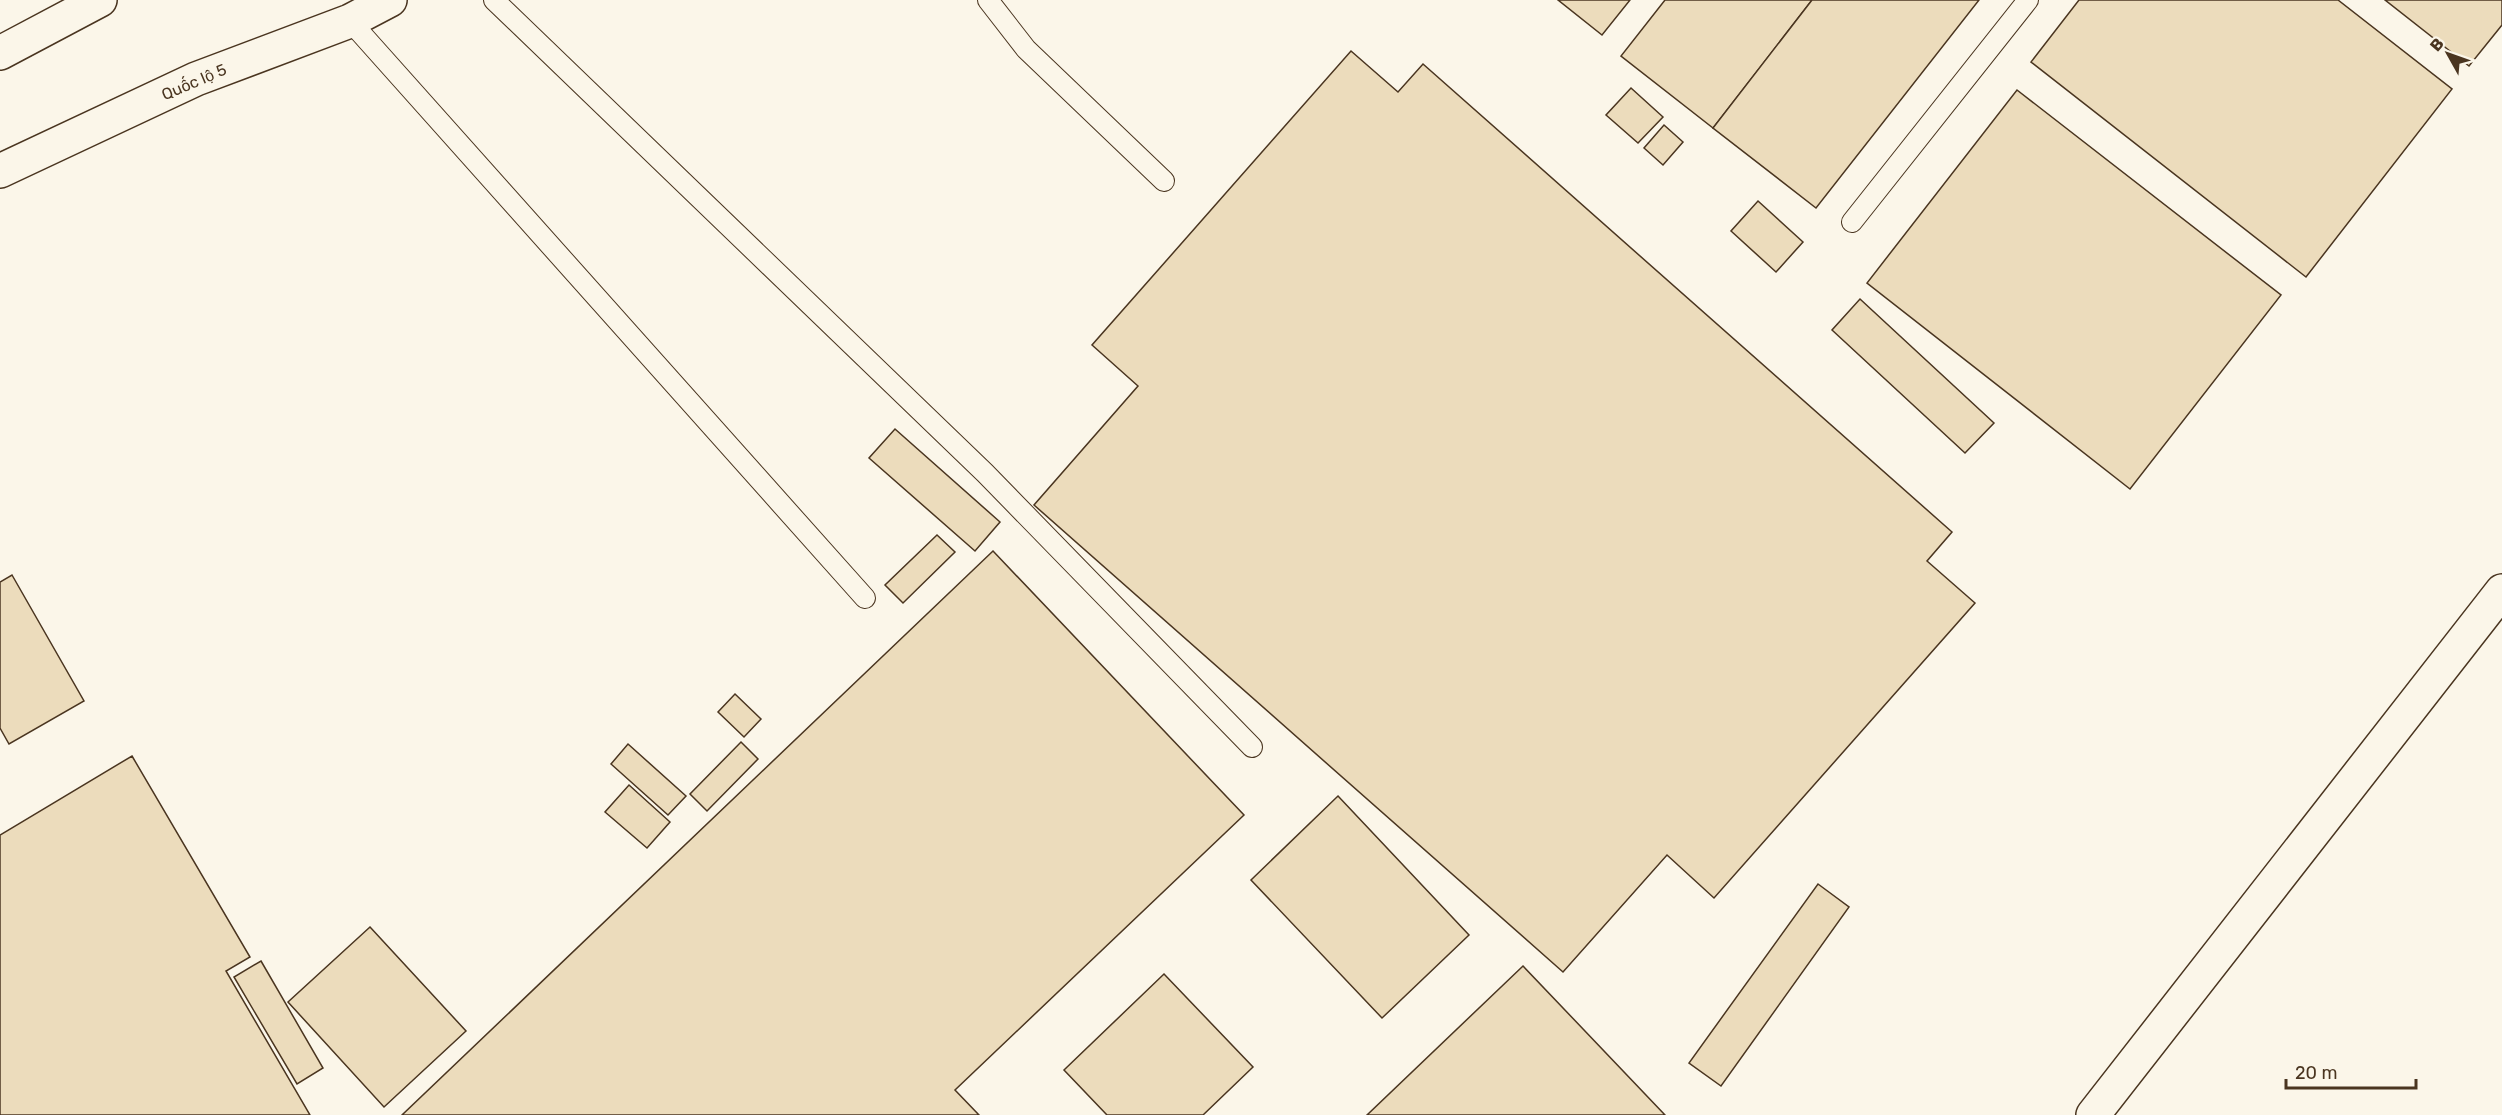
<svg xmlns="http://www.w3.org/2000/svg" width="2502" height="1115" font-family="Rubik,sans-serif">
  <rect width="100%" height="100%" fill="#fbf6e9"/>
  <g fill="#ecdcbc" stroke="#4a3520" stroke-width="1.5">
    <polygon points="1558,0 1630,0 1602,35"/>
    <polygon points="1665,0 1812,0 1713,128 1621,56"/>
    <polygon points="1812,0 1979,0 1816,208 1713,128"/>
    <polygon points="2079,0 2338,0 2452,89 2306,277 2031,62"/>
    <polygon points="2385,0 2502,0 2502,25 2469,66"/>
    <polygon points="1351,51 1398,92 1423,64 1952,532 1927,561 1975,603 1714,898 1667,855 1563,972 1034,505 1138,386 1092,345"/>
    <polygon points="1631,88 1663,117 1638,143 1606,115"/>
    <polygon points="2017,90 2281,295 2130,489 1867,283"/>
    <polygon points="1664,125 1683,142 1663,165 1644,148"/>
    <polygon points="1758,201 1803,242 1776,272 1731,231"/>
    <polygon points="1860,299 1994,423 1965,453 1832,330"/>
    <polygon points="895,429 1000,522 975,551 869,458"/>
    <polygon points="937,535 955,552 903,603 885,585"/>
    <polygon points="993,551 1244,815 955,1090 979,1115 402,1115"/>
    <polygon points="12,575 84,701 9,744 0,728 0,582"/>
    <polygon points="735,694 761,719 744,737 718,712"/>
    <polygon points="741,742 758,759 707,811 690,794"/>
    <polygon points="628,744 686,796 668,815 611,764"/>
    <polygon points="132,756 250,957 226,971 310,1115 0,1115 0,835"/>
    <polygon points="629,785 670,822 647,848 605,812"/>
    <polygon points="1338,796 1469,935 1382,1018 1251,880"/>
    <polygon points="1818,884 1849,907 1721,1086 1689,1063"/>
    <polygon points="370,927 466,1031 384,1107 288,1002"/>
    <polygon points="261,961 323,1068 297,1084 234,977"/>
    <polygon points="1523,966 1665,1115 1367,1115"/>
    <polygon points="1164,974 1253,1067 1203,1115 1107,1115 1064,1070"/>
  </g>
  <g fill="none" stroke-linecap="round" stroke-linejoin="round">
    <g stroke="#4a3520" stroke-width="22">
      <g id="lane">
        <polyline points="494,0 985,473 1252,747"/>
        <polyline points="988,0 1026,49 1164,181"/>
        <polyline points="350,21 865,598"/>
        <polyline points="1852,222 2028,0"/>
      </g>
    </g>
    <g stroke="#4a3520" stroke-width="36">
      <polyline id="street" points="2093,1115 2502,591"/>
    </g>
    <g stroke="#4a3520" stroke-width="36">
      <g id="highway">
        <polyline points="0,53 100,0"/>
        <polyline points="0,171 196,79 350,21 390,0"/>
      </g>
    </g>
    <use href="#lane" stroke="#fbf6e9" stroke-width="20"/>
    <use href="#street" stroke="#fbf6e9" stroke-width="33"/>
    <use href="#highway" stroke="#fbf6e9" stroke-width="33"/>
  </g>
  <g text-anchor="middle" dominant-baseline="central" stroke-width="4.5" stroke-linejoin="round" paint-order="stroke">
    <g font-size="16" fill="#4a3520" stroke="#fbf6e9">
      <text transform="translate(194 82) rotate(-23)">Quốc lộ 5</text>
    </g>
  </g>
  <g transform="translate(2448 54) rotate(310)" stroke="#fbf6e9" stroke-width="4.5" paint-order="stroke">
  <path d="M0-4.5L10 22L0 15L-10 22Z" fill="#4a3520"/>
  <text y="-9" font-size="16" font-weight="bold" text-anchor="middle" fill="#4a3520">B</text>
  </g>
  <path d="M2286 1079v9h130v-9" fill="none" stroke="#4a3520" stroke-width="3"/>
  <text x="2295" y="1079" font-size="18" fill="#4a3520" stroke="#fbf6e9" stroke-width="4.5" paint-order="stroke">20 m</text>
</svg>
